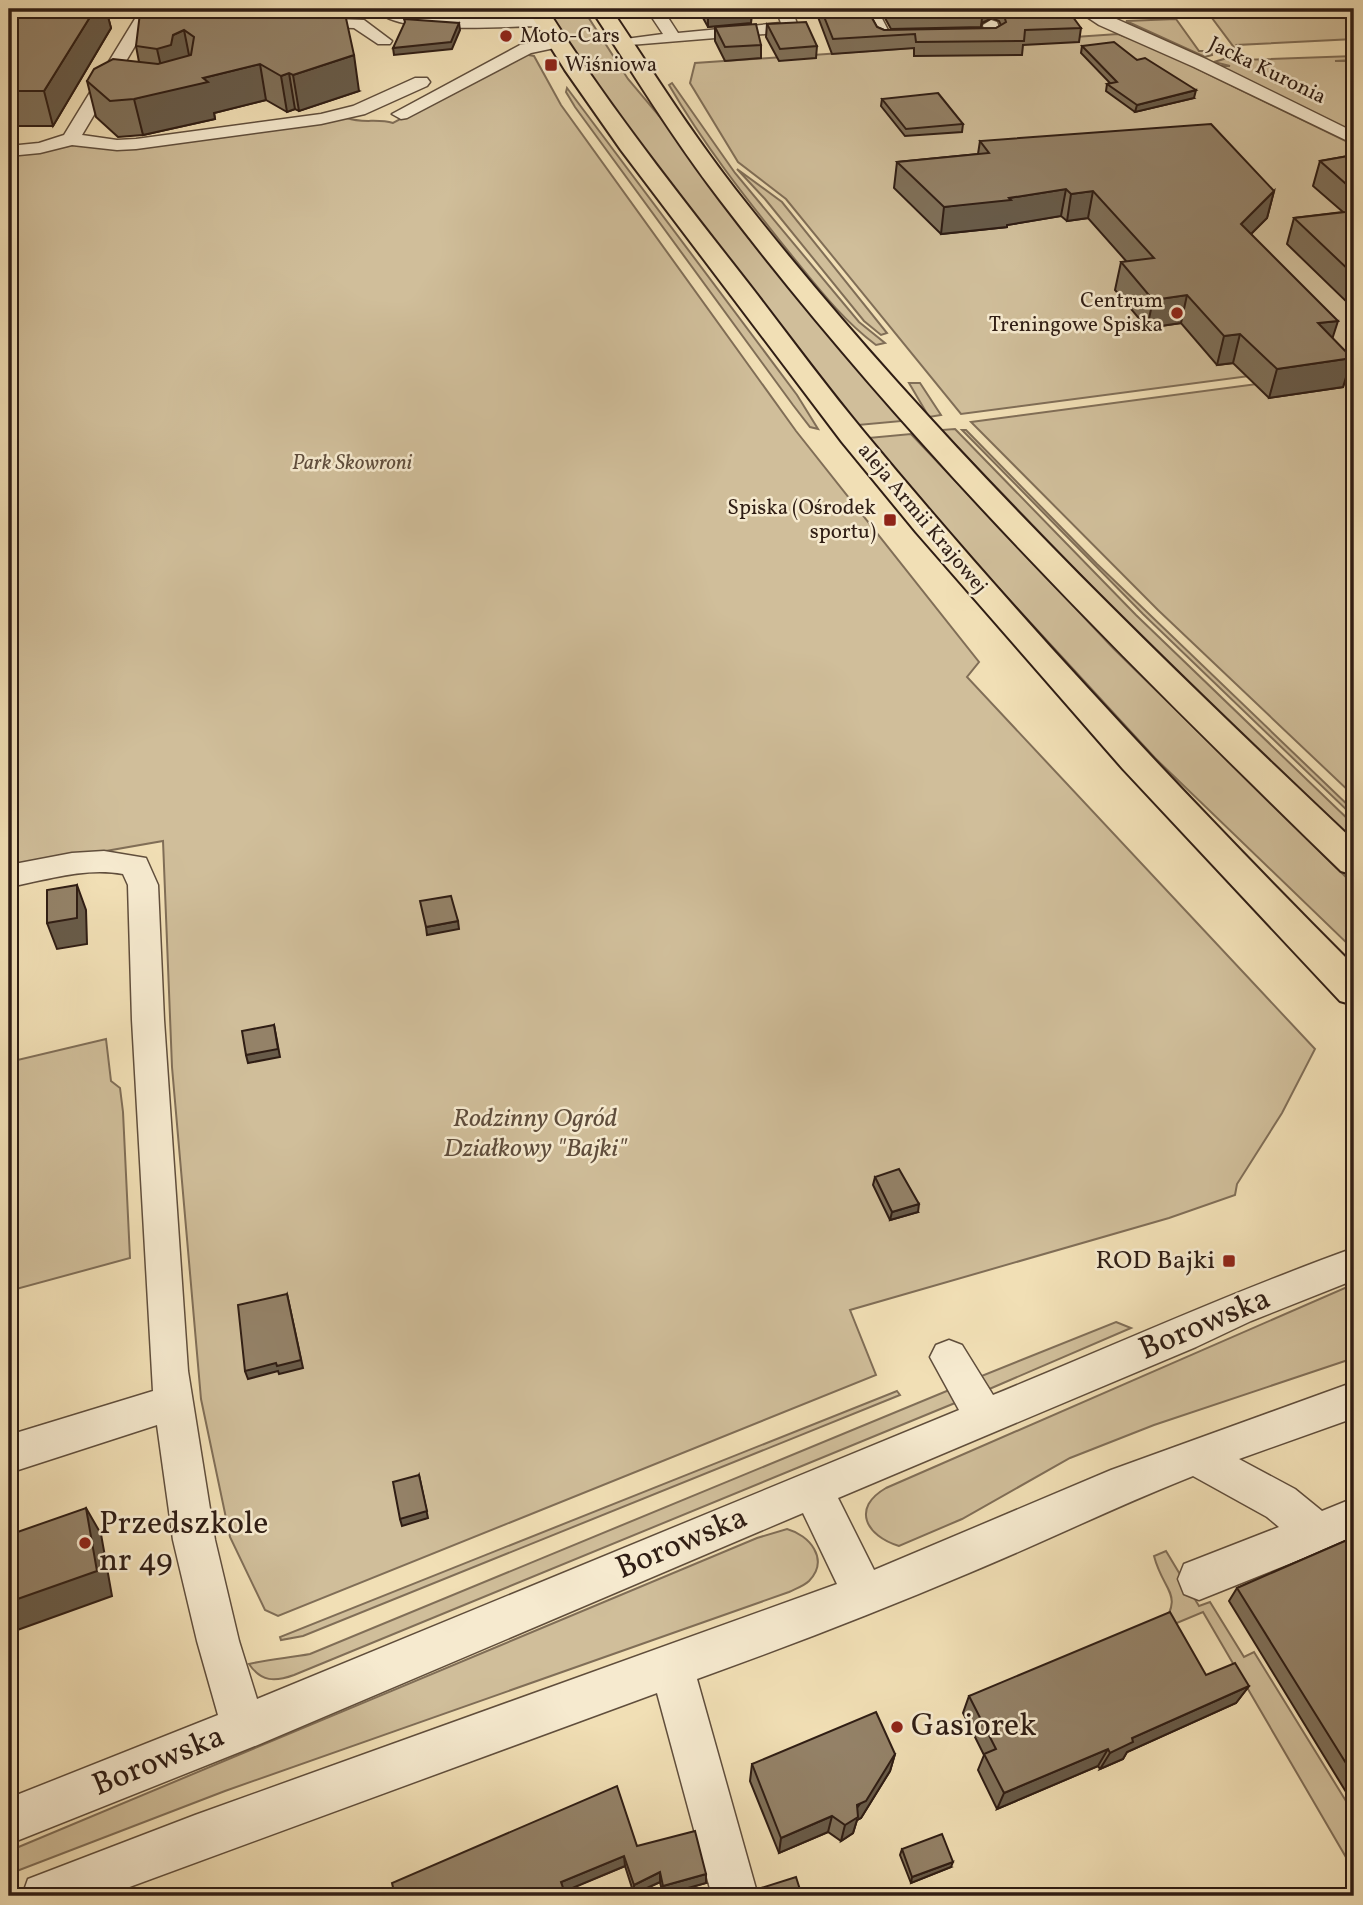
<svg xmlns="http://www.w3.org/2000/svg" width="1363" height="1905" font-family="Vollkorn,serif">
  <rect width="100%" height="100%" fill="#f1dfb5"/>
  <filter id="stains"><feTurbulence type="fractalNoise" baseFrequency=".00286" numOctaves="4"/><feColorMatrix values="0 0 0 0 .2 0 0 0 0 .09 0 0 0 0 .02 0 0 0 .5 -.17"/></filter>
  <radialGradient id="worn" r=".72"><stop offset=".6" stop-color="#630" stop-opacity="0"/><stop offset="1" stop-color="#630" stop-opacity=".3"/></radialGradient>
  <g fill="#d0be9a" stroke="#806e57" stroke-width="2">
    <polygon points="547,9 583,9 628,79 666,124 745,233 902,421 858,425 610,105"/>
    <polygon points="1143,9 1354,9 1354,13 1150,18"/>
    <polygon points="1354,15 1354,39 1237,45 1240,49 1236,50 1212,18"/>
    <polygon points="1176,19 1199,51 1211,51 1212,55 1205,57 1126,21"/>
    <polygon points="1118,34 1157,49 1354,145 1354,355 1351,356 1348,363 961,414 786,199 738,162 690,83 695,63"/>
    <path d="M 523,54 L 534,56 L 561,105 L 796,431 L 979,662 L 967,677 L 1315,1049 L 1282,1113 L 1237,1184 L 1235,1195 L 1169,1218 L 850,1310 L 876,1375 L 278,1616 L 265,1610 L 230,1537 L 201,1399 L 172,1067 L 163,841 L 9,868 L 9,154 L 43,152 L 76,144 L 234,135 L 347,118 C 363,124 377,118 393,123 Z"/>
    <polygon points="1237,55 1241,60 1354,56 1354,60 1335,61 1354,61 1354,135 1216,66 1230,66 1214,62"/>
    <path d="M 672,83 L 735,173 L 859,322 L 885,343 L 876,345 C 840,318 816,285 788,251 C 745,197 704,145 669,85 Z"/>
    <polygon points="567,88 797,395 818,429 810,427 793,405 575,107 566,92"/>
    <polygon points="737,169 782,202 887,333 881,335 864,321 765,199"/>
    <polygon points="1354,371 1354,796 1158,610 971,422"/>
    <polygon points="909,383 920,383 941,415 929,417"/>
    <polygon points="955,429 1136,615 1354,825 1354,843 1150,647 941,430"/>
    <polygon points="962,430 966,430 1097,564 1354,811 1354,817 1143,614"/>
    <polygon points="911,434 1113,648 1354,885 1354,950 1155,758 981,569 868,438"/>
    <polygon points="106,1039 111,1081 120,1088 123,1112 130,1258 9,1291 9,1062"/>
    <path d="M 1354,1284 L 1354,1358 L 1154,1425 L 1070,1458 L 962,1519 L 899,1546 C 866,1536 851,1508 886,1488 Z"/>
    <polygon points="1116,1322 1131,1328 987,1390 974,1379"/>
    <path d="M 954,1388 L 955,1403 L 294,1675 C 275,1682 261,1682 249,1664 C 269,1659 289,1658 310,1654 Z"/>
    <polygon points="897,1391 900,1395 303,1636 281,1640 280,1637"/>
    <path d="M 787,1529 C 809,1535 830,1559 809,1581 C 804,1586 795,1589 789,1592 L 225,1791 L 9,1874 L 9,1851 L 757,1538 Z"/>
    <path d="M 1166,1551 L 1199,1606 L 1210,1602 L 1244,1657 L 1254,1652 L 1354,1814 L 1354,1871 L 1203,1612 L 1160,1630 C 1185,1592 1164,1594 1154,1556 Z"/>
  </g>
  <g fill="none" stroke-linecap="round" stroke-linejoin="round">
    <g stroke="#604e3c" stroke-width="3">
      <g id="minor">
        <polygon points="141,9 157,9 82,135 117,140 136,139 321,114 353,106 415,78 427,78 430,82 427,86 365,114 321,124 136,149 117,150 72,145 40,153 9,156 9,146 39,143 64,135"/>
        <path d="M 382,9 L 398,9 L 403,14 L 417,16 L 544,16 L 552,21 L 544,26 C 507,26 413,34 384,16 Z"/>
        <polygon points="651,9 667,9 667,16 678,33 781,23 776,9 792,9 798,27 790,32 618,46 616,43 618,40 663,34 651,16"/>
        <polygon points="861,9 877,9 889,32 984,30 983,25 991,20 997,22 1002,35 994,40 884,42 878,40"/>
        <polygon points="1075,9 1094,9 1206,59 1354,132 1354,144 1194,67 1099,25"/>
        <polygon points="306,18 364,20 392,41 390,44 378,44 354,28 300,26 298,23 300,20"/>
        <polygon points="558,38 564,40 566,43 564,46 531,53 407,118 401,119 392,114 520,45"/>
        <polygon points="1354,360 1354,372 1342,372 1339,367 1342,362"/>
        <path d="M 104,851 L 146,858 L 158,885 L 164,1020 L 188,1371 L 215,1540 L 239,1641 L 257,1699 L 959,1410 L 930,1357 L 936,1345 L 949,1340 L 962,1345 L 993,1395 C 1113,1346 1232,1292 1354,1248 L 1354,1280 L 1251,1321 L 1196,1347 L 838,1498 L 874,1570 L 1111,1470 L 1354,1382 L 1354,1418 L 1239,1459 L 1295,1489 L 1322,1511 L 1354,1498 L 1354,1538 L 1199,1600 L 1184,1594 L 1178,1579 L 1184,1564 L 1279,1527 L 1267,1517 L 1193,1476 C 1117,1506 1044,1542 969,1573 C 879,1611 789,1646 697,1679 L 758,1896 L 712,1896 L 657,1693 L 105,1896 L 22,1896 L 28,1879 L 195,1815 L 837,1584 L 803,1513 L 260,1744 L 9,1844 L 9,1798 L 218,1715 L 197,1641 L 173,1540 L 157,1425 L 9,1473 L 9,1435 L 153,1391 L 132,1020 L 128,885 L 123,874 C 85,867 46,880 9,887 L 9,865 L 72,853 Z"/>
      </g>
    </g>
    <g stroke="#2f1d14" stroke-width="4">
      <g id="major">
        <path d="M 527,9 L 547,9 C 609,107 681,197 752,288 C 789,336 825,385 864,432 C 1018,618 1184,795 1354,966 L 1354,1005 L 1340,1001 L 1123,769 L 916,532 L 842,442 L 621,150 L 565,70 Z"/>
        <path d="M 591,9 L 611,9 C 651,69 690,131 735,189 C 920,426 1136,635 1354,841 L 1354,875 L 1341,871 C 1122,658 905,443 720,200 C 673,139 633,73 591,9 Z"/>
      </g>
    </g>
    <use href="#minor" fill="#f6eacf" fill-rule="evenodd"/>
    <use href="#major" fill="#f1dfb5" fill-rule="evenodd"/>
  </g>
  <g fill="#7f7059" stroke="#2f1d14" stroke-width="2">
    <polygon points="11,9 122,9 119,14 107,13 111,28 53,126 9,126 9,11"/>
    <polygon points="401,9 446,9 444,13 404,12"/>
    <polygon points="702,9 752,9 751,23 708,27 703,18"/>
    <polygon points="815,9 867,9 877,27 884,30 996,28 1001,25 999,21 992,18 982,23 981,27 891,29 880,9 1058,9 1057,12 1045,14 1081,28 1079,42 1023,45 1022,55 914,56 914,48 832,54"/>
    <polygon points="156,12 359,91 299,111 295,109 287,112 266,100 214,113 215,119 143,135 118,137 96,117 87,81 139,62 136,46"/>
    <polygon points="767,24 817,46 816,58 779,61 766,37"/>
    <polygon points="715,27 761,45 761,58 725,61 715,41"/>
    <polygon points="1082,46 1137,60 1194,98 1135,112 1106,91 1107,84 1110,83 1081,53"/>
    <polygon points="882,99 963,124 962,132 905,136 881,106"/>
    <polygon points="980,141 1274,191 1267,218 1251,234 1332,338 1352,358 1343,387 1269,398 1233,363 1217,365 1181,323 1147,328 1115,290 1121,262 1127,262 1088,218 1067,221 1061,216 1007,225 1007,227 941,234 894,188 897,162 978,154"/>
    <polygon points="1354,155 1354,309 1287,244 1294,218 1343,212 1313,186 1320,161"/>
    <polygon points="875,1177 918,1212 890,1220 873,1185"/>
    <polygon points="1354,1537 1354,1805 1229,1601 1237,1588"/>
    <polygon points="1206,1675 1249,1686 1236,1703 1127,1752 1123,1759 1100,1769 1098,1766 997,1809 978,1770 984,1755 963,1713 969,1696"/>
    <polygon points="895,1754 890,1771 861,1818 857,1820 853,1833 841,1841 828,1832 779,1853 750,1781 752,1764"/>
    <polygon points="637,1846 706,1883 663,1895 660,1882 634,1894 625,1866 564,1891 395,1896"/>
    <polygon points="902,1849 951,1867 911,1883 900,1855"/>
  </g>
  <g fill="#685b49" stroke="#2f1d14" stroke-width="2">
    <polygon points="95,9 106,9 111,28 53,126 44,91"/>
    <polygon points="708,9 752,9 751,23 708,27"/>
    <polygon points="983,9 993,9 992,18 982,23 981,27"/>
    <polygon points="1035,9 1058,9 1057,12 1043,14"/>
    <polygon points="459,23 460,30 452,49 394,55 393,48"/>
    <polygon points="184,30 191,65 165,84 157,49 173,35"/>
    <polygon points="354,55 359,91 299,111 293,75"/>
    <polygon points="260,64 266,100 214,113 215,119 143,135 134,99 203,78"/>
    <polygon points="289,73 295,109 287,112 281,76"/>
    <polygon points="1196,90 1194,98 1135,112 1137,105"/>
    <polygon points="1066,189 1061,216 1007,225 1007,227 941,234 944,207 1009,198"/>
    <polygon points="1093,191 1088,218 1067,221 1071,194"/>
    <polygon points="1274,191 1267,218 1234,251 1241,224"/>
    <polygon points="1187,295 1181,323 1147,328 1153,300"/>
    <polygon points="1338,321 1329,349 1318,323"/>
    <polygon points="1240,334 1233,363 1217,365 1224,336"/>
    <polygon points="1352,358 1343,387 1269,398 1277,369"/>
    <polygon points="77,885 86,910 87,944 57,949 47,923"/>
    <polygon points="458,921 459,929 427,935 426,927"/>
    <polygon points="274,1025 280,1057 248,1063 246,1055"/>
    <polygon points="919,1204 918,1212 890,1220 892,1212"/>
    <polygon points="287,1294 303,1368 279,1374 278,1371 248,1379 245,1371"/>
    <polygon points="9,1305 14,1348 9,1350"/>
    <polygon points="419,1475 428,1518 402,1526 400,1519"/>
    <polygon points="86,1508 101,1534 112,1596 9,1633 9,1602"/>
    <polygon points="1249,1686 1236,1703 1127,1752 1123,1759 1100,1769 1110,1753 1132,1738"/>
    <polygon points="1108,1749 1098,1766 997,1809 1004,1793"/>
    <polygon points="895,1754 890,1771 861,1818 857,1820 853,1833 841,1841 845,1825"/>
    <polygon points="832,1816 828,1832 779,1853 781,1838"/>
    <polygon points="624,1856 625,1866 563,1892 561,1882"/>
    <polygon points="953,1862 951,1867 911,1883 912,1877"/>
    <polygon points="660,1872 660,1882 634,1894 634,1885"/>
    <polygon points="706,1874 706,1883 663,1895 663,1886"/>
  </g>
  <g fill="#948268" stroke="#2f1d14" stroke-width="2">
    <polygon points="11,9 95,9 44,91 9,91 9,11"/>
    <polygon points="157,9 344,9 354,55 293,75 289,73 281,76 260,64 203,78 208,82 134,99 110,101 87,81 94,69 113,59 158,64 191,55 194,37 184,30 173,35 171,45 157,49 136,46 140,13 156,12"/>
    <polygon points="821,9 867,9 877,27 884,30 996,28 1006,22 1002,9 1037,9 1046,14 1070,13 1081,28 1025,30 1024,41 916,42 915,34 833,39"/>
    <polygon points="888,9 983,9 983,13 892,15"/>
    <polygon points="404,19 459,23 451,42 393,48 405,22"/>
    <polygon points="806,22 817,46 780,49 767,24"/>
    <polygon points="756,24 761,45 725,47 715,27"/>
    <polygon points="1114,42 1137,60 1145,58 1196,90 1137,105 1107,84 1117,82 1082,46"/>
    <polygon points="938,93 963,124 906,129 882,99"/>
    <polygon points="1211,124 1274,191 1241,224 1338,321 1318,323 1352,358 1277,369 1240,334 1224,336 1187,295 1153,300 1121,262 1154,258 1093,191 1071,194 1066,189 1009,198 1011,200 944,207 897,162 989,153 980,141"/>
    <polygon points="1354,155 1354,191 1320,161"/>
    <polygon points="1354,211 1354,275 1294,218"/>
    <polygon points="77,885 77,918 47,923 47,890"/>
    <polygon points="451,896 458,921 426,927 420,901"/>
    <polygon points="274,1025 278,1049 246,1055 242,1031"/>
    <polygon points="899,1169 919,1204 892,1212 875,1177"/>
    <polygon points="287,1294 301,1360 277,1366 276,1363 245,1371 238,1305"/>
    <polygon points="419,1475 427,1511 400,1519 393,1482"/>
    <polygon points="86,1508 97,1571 9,1602 9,1535"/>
    <polygon points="1354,1537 1354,1776 1237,1588"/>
    <polygon points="1170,1612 1206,1675 1235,1663 1249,1686 1132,1738 1133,1742 1110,1753 1108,1749 1004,1793 984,1754 996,1749 969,1696"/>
    <polygon points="876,1712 895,1754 866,1801 857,1805 858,1817 845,1825 832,1816 781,1838 752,1764"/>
    <polygon points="617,1786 637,1846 695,1831 706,1874 663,1886 660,1872 634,1885 624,1856 561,1882 566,1896 395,1896 392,1883"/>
    <polygon points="942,1834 953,1862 912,1877 902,1849"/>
    <polygon points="796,1877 802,1896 760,1896 758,1889"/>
  </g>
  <g fill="#8f2418" stroke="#f6eacf" stroke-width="2.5">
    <circle cx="506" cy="36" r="7"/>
    <rect x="544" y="58" width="14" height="14" rx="3.5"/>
    <circle cx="1177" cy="313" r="7"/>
    <rect x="883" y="513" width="14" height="14" rx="3.5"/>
    <rect x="1222" y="1254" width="14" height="14" rx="3.5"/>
    <circle cx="85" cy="1543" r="7"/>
    <circle cx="897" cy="1727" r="7"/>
  </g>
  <g text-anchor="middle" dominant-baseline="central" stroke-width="5" stroke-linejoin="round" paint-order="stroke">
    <g font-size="21" fill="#2f1d14" stroke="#f6eacf" text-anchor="start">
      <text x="520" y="36">Moto-Cars</text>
      <text x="565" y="65">Wiśniowa</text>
      <text x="1163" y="301" text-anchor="end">Centrum<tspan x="1163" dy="24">Treningowe Spiska</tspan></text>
      <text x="876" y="508" text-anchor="end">Spiska (Ośrodek<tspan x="876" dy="24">sportu)</tspan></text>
    </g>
    <g font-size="21" fill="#2f1d14" stroke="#f6eacf">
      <text transform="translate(1267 71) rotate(26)">Jacka Kuronia</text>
      <text transform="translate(922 519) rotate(50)">aleja Armii Krajowej</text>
    </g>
    <g font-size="21" font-style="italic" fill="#5f4d3c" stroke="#f6eacf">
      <text x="352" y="463">Park Skowroni</text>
    </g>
    <g font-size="26" font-style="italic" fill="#5f4d3c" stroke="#f6eacf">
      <text x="535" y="1119">Rodzinny Ogród<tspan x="535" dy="30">Działkowy "Bajki"</tspan></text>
    </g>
    <g font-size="26" fill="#2f1d14" stroke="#f6eacf" text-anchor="end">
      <text x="1215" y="1261">ROD Bajki</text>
    </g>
    <g font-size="32" fill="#2f1d14" stroke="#f6eacf">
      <text transform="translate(1205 1325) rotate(-23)">Borowska</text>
      <text transform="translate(682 1544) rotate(-23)">Borowska</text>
      <text transform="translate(159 1762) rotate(-22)">Borowska</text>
    </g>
    <g font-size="32" fill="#2f1d14" stroke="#f6eacf" text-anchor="start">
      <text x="99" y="1525">Przedszkole<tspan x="99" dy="37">nr 49</tspan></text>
      <text x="911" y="1727">Gasiorek</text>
    </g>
  </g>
  <rect width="1363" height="1905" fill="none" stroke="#f1dfb5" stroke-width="35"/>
  <rect x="10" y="10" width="1342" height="1884" fill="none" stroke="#2f1d14" stroke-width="3.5"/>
  <rect x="18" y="18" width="1328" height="1870" fill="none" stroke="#2f1d14" stroke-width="2"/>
  <rect width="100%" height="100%" filter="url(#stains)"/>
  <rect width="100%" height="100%" fill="url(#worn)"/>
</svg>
